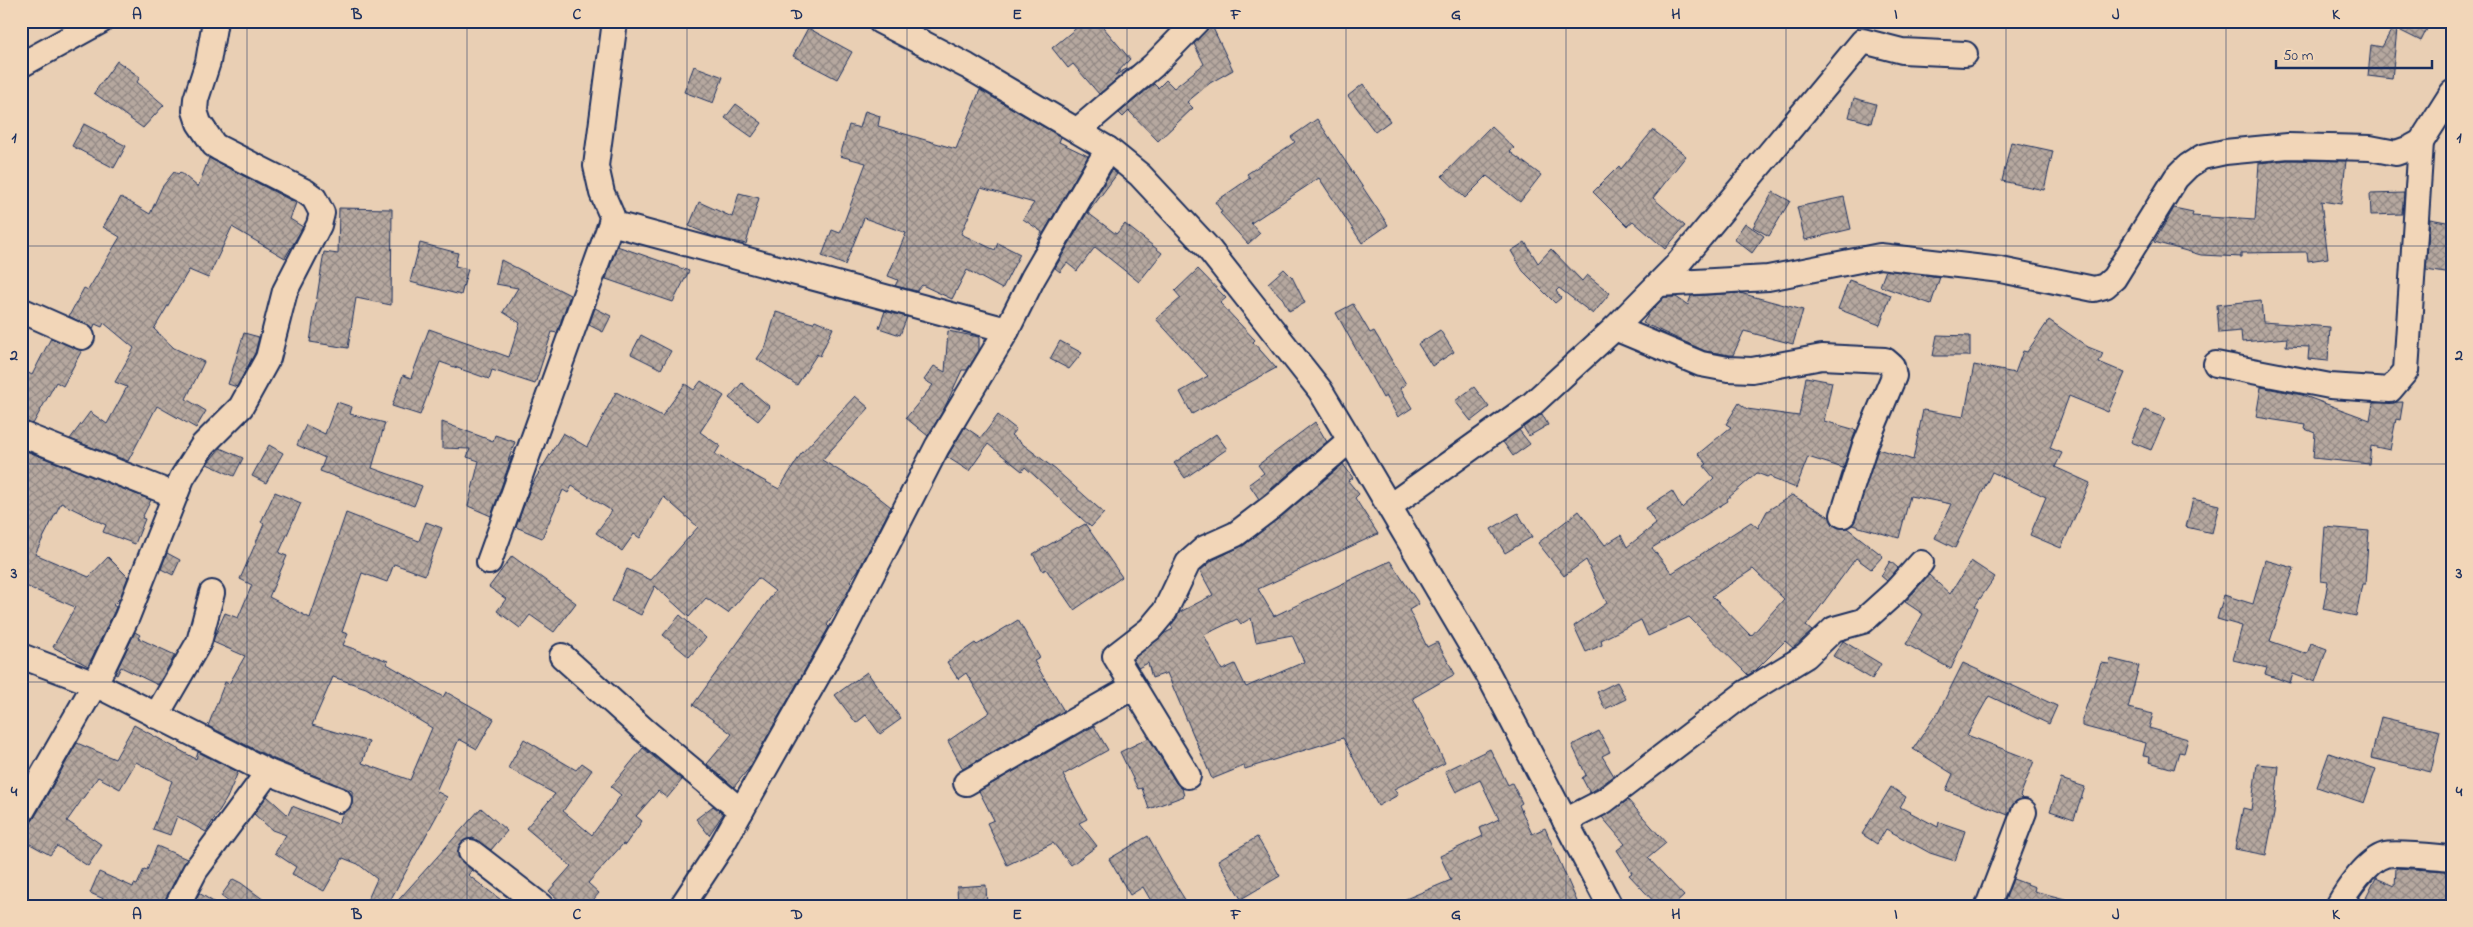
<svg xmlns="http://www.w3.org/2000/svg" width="2473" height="927" font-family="'Indie Flower',sans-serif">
  <defs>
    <pattern id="building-cross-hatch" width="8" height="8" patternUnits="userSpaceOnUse" patternTransform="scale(1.25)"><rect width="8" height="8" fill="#b6a89f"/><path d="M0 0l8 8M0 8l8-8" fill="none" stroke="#938985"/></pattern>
  </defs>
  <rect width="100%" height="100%" fill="#e9cfb4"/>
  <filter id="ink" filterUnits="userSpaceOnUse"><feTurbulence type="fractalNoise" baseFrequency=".02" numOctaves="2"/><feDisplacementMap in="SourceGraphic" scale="10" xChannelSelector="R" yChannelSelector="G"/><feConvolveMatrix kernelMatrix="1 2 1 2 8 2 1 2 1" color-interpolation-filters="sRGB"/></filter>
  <g filter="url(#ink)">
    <g fill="url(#building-cross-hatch)" stroke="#1b2f5e" fill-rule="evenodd">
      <polygon points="1085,21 1098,21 1130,59 1115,75 1134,65 1099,94 1073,64 1068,68 1052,48"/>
      <polygon points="2383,21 2431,21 2421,41 2397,29 2392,79 2368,76 2371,45 2382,47 2393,27"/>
      <polygon points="1211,24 1233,70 1210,83 1187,102 1193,108 1158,141 1129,111 1123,117 1119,113 1154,84 1158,88 1166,80 1174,88 1204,64 1194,44"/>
      <polygon points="808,28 852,52 837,79 793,56"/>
      <polygon points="117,61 140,77 137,82 164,105 143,128 94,93"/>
      <polygon points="694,66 723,77 713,103 684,92"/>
      <polygon points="1363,84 1390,121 1375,132 1348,96"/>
      <polygon points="980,90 1061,137 1059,142 1088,156 1033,251 1042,232 1023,219 1034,203 981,188 961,234 995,250 998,243 1020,254 1002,289 967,270 952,299 922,285 917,291 895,286 898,280 888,276 906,233 864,218 845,265 822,256 832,230 840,233 866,163 840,156 849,125 860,128 865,111 880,116 878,126 956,149"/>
      <polygon points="1854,98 1876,104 1871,123 1849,117"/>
      <polygon points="736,104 762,123 752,137 725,118"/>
      <polygon points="1317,119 1388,225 1362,243 1319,178 1251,223 1260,233 1248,244 1220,213 1222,212 1215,202 1250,178 1247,174 1295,142 1291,137"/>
      <polygon points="84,124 126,146 114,168 72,146"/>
      <polygon points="1491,126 1514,148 1510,152 1541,175 1520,202 1487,176 1465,198 1442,176"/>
      <polygon points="1653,130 1686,156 1653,198 1685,226 1665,249 1633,221 1627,226 1593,192 1619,166 1621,169"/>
      <polygon points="2011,142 2053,151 2044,190 2002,181"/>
      <polygon points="209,158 296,203 290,219 303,227 285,258 232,227 208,278 189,270 154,329 174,348 204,362 186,399 206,411 196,428 157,406 128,461 70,439 90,412 107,424 127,387 115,382 134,348 104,323 102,327 95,324 93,329 69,316 84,288 88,290 120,237 103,227 121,197 150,214 162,187 174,172 178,174 180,172 198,187"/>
      <polygon points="2288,160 2346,161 2341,204 2321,201 2328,258 2308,261 2307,252 2241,253 2241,257 2201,255 2154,242 2174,208 2193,212 2192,216 2255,220 2259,163"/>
      <polygon points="1112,170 1117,174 1088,213 1116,234 1125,224 1162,253 1139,282 1095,247 1077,271 1067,263 1060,272 1055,268"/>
      <polygon points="1773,192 1790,201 1769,236 1753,227"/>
      <polygon points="739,193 759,198 746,244 714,237 689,226 699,202 732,217"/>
      <polygon points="2404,193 2402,214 2371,215 2370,194"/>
      <polygon points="1844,197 1851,229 1805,240 1797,207"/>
      <polygon points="339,208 392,209 391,305 356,298 348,348 310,342 324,252 338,254"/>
      <polygon points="2430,219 2452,223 2447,253 2452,254 2452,274 2426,270"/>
      <polygon points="1745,223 1764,236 1752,253 1734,239"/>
      <polygon points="1525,242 1538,263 1551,249 1582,281 1587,275 1610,293 1593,314 1559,288 1556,291 1561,298 1555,303 1523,271 1511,251"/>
      <polygon points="420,243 458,253 455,266 468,269 461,295 410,282"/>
      <polygon points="617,246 689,271 673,302 606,279"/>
      <polygon points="501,260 570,295 557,333 552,332 535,384 492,370 489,379 440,362 420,415 392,406 403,375 411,378 429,329 509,357 520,323 503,312 518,288 496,284"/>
      <polygon points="1198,269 1226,298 1220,303 1255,340 1253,342 1276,368 1192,414 1180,392 1208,376 1156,319 1181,298 1175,291"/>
      <polygon points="1284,269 1292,277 1305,303 1289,311 1283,299 1268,283"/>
      <polygon points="1886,270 1940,277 1931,304 1880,286"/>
      <polygon points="1849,280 1891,295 1880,325 1838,309"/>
      <polygon points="1740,293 1803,310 1793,344 1744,331 1733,355 1730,355 1705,351 1643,323 1650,312 1664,297 1676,297 1688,305 1691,296"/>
      <polygon points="2261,300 2263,322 2330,327 2328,361 2308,359 2309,347 2286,346 2287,338 2242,342 2241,331 2219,333 2217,305"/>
      <polygon points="1353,304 1370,333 1374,331 1406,384 1400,388 1412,408 1398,417 1386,396 1383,398 1336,313"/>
      <polygon points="595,308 611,316 603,332 589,325"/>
      <polygon points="885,311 907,317 900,335 879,328"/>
      <polygon points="776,312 813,323 815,320 833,328 820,356 817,354 797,385 757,359 766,346"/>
      <polygon points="2049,320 2088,347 2103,353 2099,362 2125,373 2108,412 2069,396 2050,448 2062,453 2055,467 2090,483 2061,548 2030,535 2046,497 1992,472 1955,548 1935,538 1951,504 1910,496 1899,538 1852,525 1878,449 1913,460 1923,410 1964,417 1974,365 2015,373 2023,351 2027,352"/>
      <polygon points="1440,330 1454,352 1432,366 1418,344"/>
      <polygon points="948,331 979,337 979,351 967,370 962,370 945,407 928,436 906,418 933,385 924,380 934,366 945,372"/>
      <polygon points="244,333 259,337 255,353 237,387 228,384"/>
      <polygon points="641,335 671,351 661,369 631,354"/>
      <polygon points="1937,335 1970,336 1970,356 1933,356"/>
      <polygon points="51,338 82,350 63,386 56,382 33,424 21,421 21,369 32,375"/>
      <polygon points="1060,341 1082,353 1069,369 1050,359"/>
      <path d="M 1806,377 L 1832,382 L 1824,421 L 1856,430 L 1843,468 L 1808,457 L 1796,488 L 1773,479 L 1770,475 L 1767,477 L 1757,473 L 1727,499 L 1728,501 L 1652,548 L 1672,573 L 1751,522 L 1758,528 L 1767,511 L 1792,495 L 1830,517 L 1833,525 L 1839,528 L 1847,528 L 1883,556 L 1871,569 L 1856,558 L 1806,626 L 1812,631 L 1793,648 L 1785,641 L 1756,670 L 1748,675 L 1689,617 L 1648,636 L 1641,620 L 1601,640 L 1602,645 L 1586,652 L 1574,626 L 1607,603 L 1586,560 L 1564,576 L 1538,543 L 1579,511 L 1605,545 L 1621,535 L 1627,547 L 1656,524 L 1646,508 L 1672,491 L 1682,508 L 1714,478 L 1704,466 L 1707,464 L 1698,454 L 1731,427 L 1726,424 L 1739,403 L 1747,409 L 1799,416 ZM 1753,569 L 1784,599 L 1751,636 L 1712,596 Z"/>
      <polygon points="701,381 724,396 700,432 720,446 715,454 779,489 801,454 855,396 869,408 822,460 867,488 891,507 859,569 850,581 852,583 847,594 827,625 829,627 750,767 734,787 707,764 732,734 693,705 775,591 758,578 728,613 706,598 689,617 655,586 641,615 612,601 627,569 651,580 698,527 664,497 640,538 634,534 622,551 596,533 612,511 572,486 568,493 563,490 542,538 516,527 531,486 563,433 587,447 616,392 662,416 685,384 694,390"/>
      <polygon points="742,383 770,407 758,421 729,398"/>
      <polygon points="1474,387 1489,407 1471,421 1455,401"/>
      <polygon points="2261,387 2302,395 2370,420 2373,403 2403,402 2400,420 2396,419 2390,450 2371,446 2369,464 2313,458 2315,433 2305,429 2306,425 2256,417"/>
      <polygon points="337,402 352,407 350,414 385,423 372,468 422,486 414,506 320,471 325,458 297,445 306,425 325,434"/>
      <polygon points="2145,410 2165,418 2151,450 2131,442"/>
      <polygon points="1542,414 1548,425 1529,436 1523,427"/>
      <polygon points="998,415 1016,429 1011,435 1056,470 1104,513 1091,527 1025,467 1022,471 988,444 969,471 947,457 965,427 981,438"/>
      <polygon points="442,422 493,441 495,435 515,442 508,461 512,456 491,516 468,506 479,461 467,457 470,449 442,448"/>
      <polygon points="1315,422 1327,442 1259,499 1249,484 1264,473 1258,465"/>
      <polygon points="1519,430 1530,444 1513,456 1503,442"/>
      <polygon points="1216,434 1227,449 1185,478 1174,463"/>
      <polygon points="269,445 283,453 266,483 252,476"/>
      <polygon points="220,448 243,458 234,476 207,464"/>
      <polygon points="21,449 151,500 142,518 145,519 135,544 103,532 106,525 61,503 35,554 89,577 108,557 128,577 120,598 113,605 116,607 114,612 88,666 53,647 75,607 21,584"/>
      <path d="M 1343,464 L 1353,478 L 1348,481 L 1359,494 L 1355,498 L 1378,534 L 1258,589 L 1274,616 L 1390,561 L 1419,604 L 1409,610 L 1427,647 L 1437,642 L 1455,674 L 1413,698 L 1445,763 L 1394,789 L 1398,795 L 1378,806 L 1343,738 L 1245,769 L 1244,766 L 1212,779 L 1167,673 L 1152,678 L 1148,663 L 1138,668 L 1133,659 L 1165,633 L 1173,629 L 1171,625 L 1180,612 L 1213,595 L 1200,571 L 1213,560 L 1244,545 ZM 1251,618 L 1256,642 L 1292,635 L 1304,662 L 1246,687 L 1235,664 L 1222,670 L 1204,635 L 1237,619 L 1241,624 Z"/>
      <path d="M 275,492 L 301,503 L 279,553 L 287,556 L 269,597 L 310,618 L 346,513 L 419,541 L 426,522 L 442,528 L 425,575 L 394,564 L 387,582 L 362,573 L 342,632 L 348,634 L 343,645 L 388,661 L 387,664 L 443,697 L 446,692 L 494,719 L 477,749 L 459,739 L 436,791 L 447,797 L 387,906 L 365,906 L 377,879 L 358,864 L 343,858 L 324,891 L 292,874 L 296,867 L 275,853 L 286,835 L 272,830 L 254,814 L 267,796 L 288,815 L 292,806 L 338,824 L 343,813 L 352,805 L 352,791 L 274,759 L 208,726 L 225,682 L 229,684 L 245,656 L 213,642 L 214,638 L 225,613 L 238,618 L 252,585 L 240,579 L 264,524 L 261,522 ZM 333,677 L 366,688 L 432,728 L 410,780 L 362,763 L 369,742 L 312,725 Z"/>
      <polygon points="2193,499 2219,505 2212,533 2186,527"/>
      <polygon points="1518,513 1532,537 1505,553 1491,529"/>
      <polygon points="1085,524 1122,577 1074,610 1046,569 1043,571 1033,554"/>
      <polygon points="2325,527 2369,531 2365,584 2362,584 2356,616 2323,609 2328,582 2321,581"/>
      <polygon points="167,553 180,560 173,575 161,569"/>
      <polygon points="512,556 576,603 554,632 530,615 520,628 497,611 506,599 489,587"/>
      <polygon points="2265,560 2294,568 2270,641 2307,654 2311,643 2327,649 2315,682 2293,674 2290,683 2265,674 2267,668 2233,660 2242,626 2217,619 2224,595 2253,604"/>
      <polygon points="1890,561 1898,568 1887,581 1881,576"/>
      <polygon points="1971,561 1995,577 1975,606 1978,608 1951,669 1906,644 1923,614 1905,602 1929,575 1950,594"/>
      <polygon points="680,615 706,638 689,657 663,635"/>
      <polygon points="1018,620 1040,658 1034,661 1064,711 963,769 948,741 990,712 966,673 958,679 947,662 975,643 977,645"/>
      <polygon points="135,632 140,635 138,638 175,655 158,685 121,667 117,675 115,674"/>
      <polygon points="1843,641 1881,664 1872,679 1833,656"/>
      <polygon points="2111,659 2139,666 2128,708 2153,714 2149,728 2188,739 2184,753 2179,752 2174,769 2149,762 2150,757 2143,756 2146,743 2082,726 2082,719 2101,663 2109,664"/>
      <polygon points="1963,663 2057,706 2049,724 1989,696 1967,735 2034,761 2020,796 2022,798 2015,802 2008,815 1946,790 1953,774 1913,749 1935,716 1936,717"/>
      <polygon points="867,672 901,719 880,734 866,715 856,723 835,695"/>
      <polygon points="1617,682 1626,699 1605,709 1597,692"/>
      <polygon points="2381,717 2440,731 2431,772 2371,758"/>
      <polygon points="134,725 196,759 198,752 238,772 227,798 206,832 177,816 170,835 153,829 172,781 136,762 120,789 98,777 67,821 102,845 88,866 57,846 50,855 21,839 21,833 33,820 77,743 115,759"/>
      <polygon points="1094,726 1108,750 1063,775 1087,819 1079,823 1097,846 1071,865 1053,843 1007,865 987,823 994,820 979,791"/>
      <polygon points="1599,731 1610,752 1602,756 1614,776 1590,793 1582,778 1586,775 1572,745"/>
      <polygon points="1149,738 1176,783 1182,788 1184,796 1149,809 1142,788 1138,789 1120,752"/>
      <polygon points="524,739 576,770 582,763 592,770 563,811 592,835 621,795 611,787 643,748 682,780 667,798 658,791 636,816 642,821 625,845 623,844 588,883 599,893 588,906 565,906 549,891 571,866 526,828 555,794 508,768"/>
      <polygon points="1490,749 1508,785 1512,783 1522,803 1519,805 1532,834 1545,828 1579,906 1389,906 1451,880 1440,856 1483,836 1480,828 1499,819 1480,780 1456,792 1445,771"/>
      <polygon points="2329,753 2376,769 2364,803 2317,787"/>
      <polygon points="2257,764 2279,766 2274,814 2266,855 2235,849 2243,808 2251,810"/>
      <polygon points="2061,779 2085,787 2074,819 2050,811"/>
      <polygon points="1891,787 1906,797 1900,807 1938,827 1939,822 1965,831 1955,861 1930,853 1886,829 1877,844 1862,834"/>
      <polygon points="1628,800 1666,843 1648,858 1684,896 1673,906 1658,906 1629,875 1632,873 1617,850 1625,844 1602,817"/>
      <polygon points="713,806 723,814 709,835 696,819"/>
      <polygon points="481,808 507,831 491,850 473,838 465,840 460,844 458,857 472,870 468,875 509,906 393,906"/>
      <polygon points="1148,836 1172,879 1189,906 1154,906 1143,887 1130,895 1109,859"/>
      <polygon points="1257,837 1280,876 1241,899 1218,860"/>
      <polygon points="157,846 187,859 166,898 165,906 120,906 90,893 99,872 133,887 134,884 137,885 144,869 147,870"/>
      <polygon points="2396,868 2446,871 2447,896 2442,906 2362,906 2376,878 2395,886"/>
      <polygon points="233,879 241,883 272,906 234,906 221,896"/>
      <polygon points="2013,879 2035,887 2034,891 2069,900 2068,906 2003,906"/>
      <polygon points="986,885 987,906 958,906 957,887"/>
      <polygon points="199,893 220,906 193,906"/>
    </g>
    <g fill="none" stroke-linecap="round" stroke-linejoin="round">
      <g stroke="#1b2f5e" stroke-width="28">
        <g id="minor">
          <polyline points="615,21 596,166 602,193 612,216 611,223 1007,330"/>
          <polyline points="880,21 967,66 1108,149 1140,175 1208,248 1320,390 1350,440 1488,674 1610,906"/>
          <polyline points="21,65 101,21"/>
          <polyline points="1078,130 1153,66 1197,21"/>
          <polyline points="1659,284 1768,278 1880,256 2001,270 2094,289 2105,286 2114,278 2176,178 2188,166 2202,157 2225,152 2288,146 2370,148 2396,153 2410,148 2421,142 2452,93"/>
          <polyline points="21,310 82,337"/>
          <polyline points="1615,328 1701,364 1728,369 1752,370 1822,357 1885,360 1892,366 1894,376 1864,448 1843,515"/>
          <polyline points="2216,364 2330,386 2390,390 2406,371 2421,142"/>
          <polyline points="21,434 175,495"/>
          <polyline points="1390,506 1531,405 1615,328 1676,266 1863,41 1902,51 1965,54"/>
          <polyline points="489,562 611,223"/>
          <polyline points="21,656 95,684 268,772 339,800"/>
          <polyline points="562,656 644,730 741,811"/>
          <polyline points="156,716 199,642 212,593"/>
          <polyline points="1188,776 1115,656 1150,629 1165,611 1188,563 1205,548 1236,534 1274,505 1350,440"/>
          <polyline points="966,783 1133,687"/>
          <polyline points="21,813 95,684 127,617 182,478 203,445 241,407 268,358 285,291 319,225 322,213 314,198 306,192 219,148 214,145 199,123 195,111 196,99 208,62 215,21"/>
          <polyline points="1565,821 1604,801 1745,693 1806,656 1834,629 1863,621 1894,593 1921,563"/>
          <polyline points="471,852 541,906"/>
          <polyline points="178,904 195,871 268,772"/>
          <polyline points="682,906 719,850 845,627 937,447 1007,330 1033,278 1108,149"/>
          <polyline points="1988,906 2024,812"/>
          <path d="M 2338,906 C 2347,890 2367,860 2385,855 C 2396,852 2438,857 2452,858"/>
        </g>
      </g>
      <use href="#minor" stroke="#f2d6b8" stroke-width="24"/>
    </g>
  </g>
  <path fill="none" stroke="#1b2f5e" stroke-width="1" stroke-opacity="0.55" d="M 247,21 L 247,906M 467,21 L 467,906M 687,21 L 687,906M 907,21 L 907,906M 1127,21 L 1127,906M 1346,21 L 1346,906M 1566,21 L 1566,906M 1786,21 L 1786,906M 2006,21 L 2006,906M 2226,21 L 2226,906M 21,246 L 2452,246M 21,464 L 2452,464M 21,682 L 2452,682"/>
  <rect width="2473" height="927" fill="none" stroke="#f2d6b8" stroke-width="55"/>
  <path d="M2276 60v8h156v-8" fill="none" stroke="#1b2f5e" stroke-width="2.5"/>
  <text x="2283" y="60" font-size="15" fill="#1b2f5e" stroke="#f2d6b8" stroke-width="4" paint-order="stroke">50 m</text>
  <rect x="28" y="28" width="2418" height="872" fill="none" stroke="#1b2f5e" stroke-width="2"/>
  <g font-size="16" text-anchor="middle" font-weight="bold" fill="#1b2f5e">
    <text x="137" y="19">A</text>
    <text x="357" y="19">B</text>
    <text x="577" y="19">C</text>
    <text x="797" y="19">D</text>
    <text x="1017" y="19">E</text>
    <text x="1236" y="19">F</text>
    <text x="1456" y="19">G</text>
    <text x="1676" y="19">H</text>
    <text x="1896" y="19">I</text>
    <text x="2116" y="19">J</text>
    <text x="2336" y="19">K</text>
    <text x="14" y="142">1</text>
    <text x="2459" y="142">1</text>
    <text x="14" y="360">2</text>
    <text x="2459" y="360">2</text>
    <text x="14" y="578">3</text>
    <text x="2459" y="578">3</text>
    <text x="14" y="796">4</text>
    <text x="2459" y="796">4</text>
    <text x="137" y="919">A</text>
    <text x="357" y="919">B</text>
    <text x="577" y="919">C</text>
    <text x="797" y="919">D</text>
    <text x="1017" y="919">E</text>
    <text x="1236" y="919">F</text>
    <text x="1456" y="919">G</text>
    <text x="1676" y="919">H</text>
    <text x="1896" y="919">I</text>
    <text x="2116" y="919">J</text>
    <text x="2336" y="919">K</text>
  </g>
</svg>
